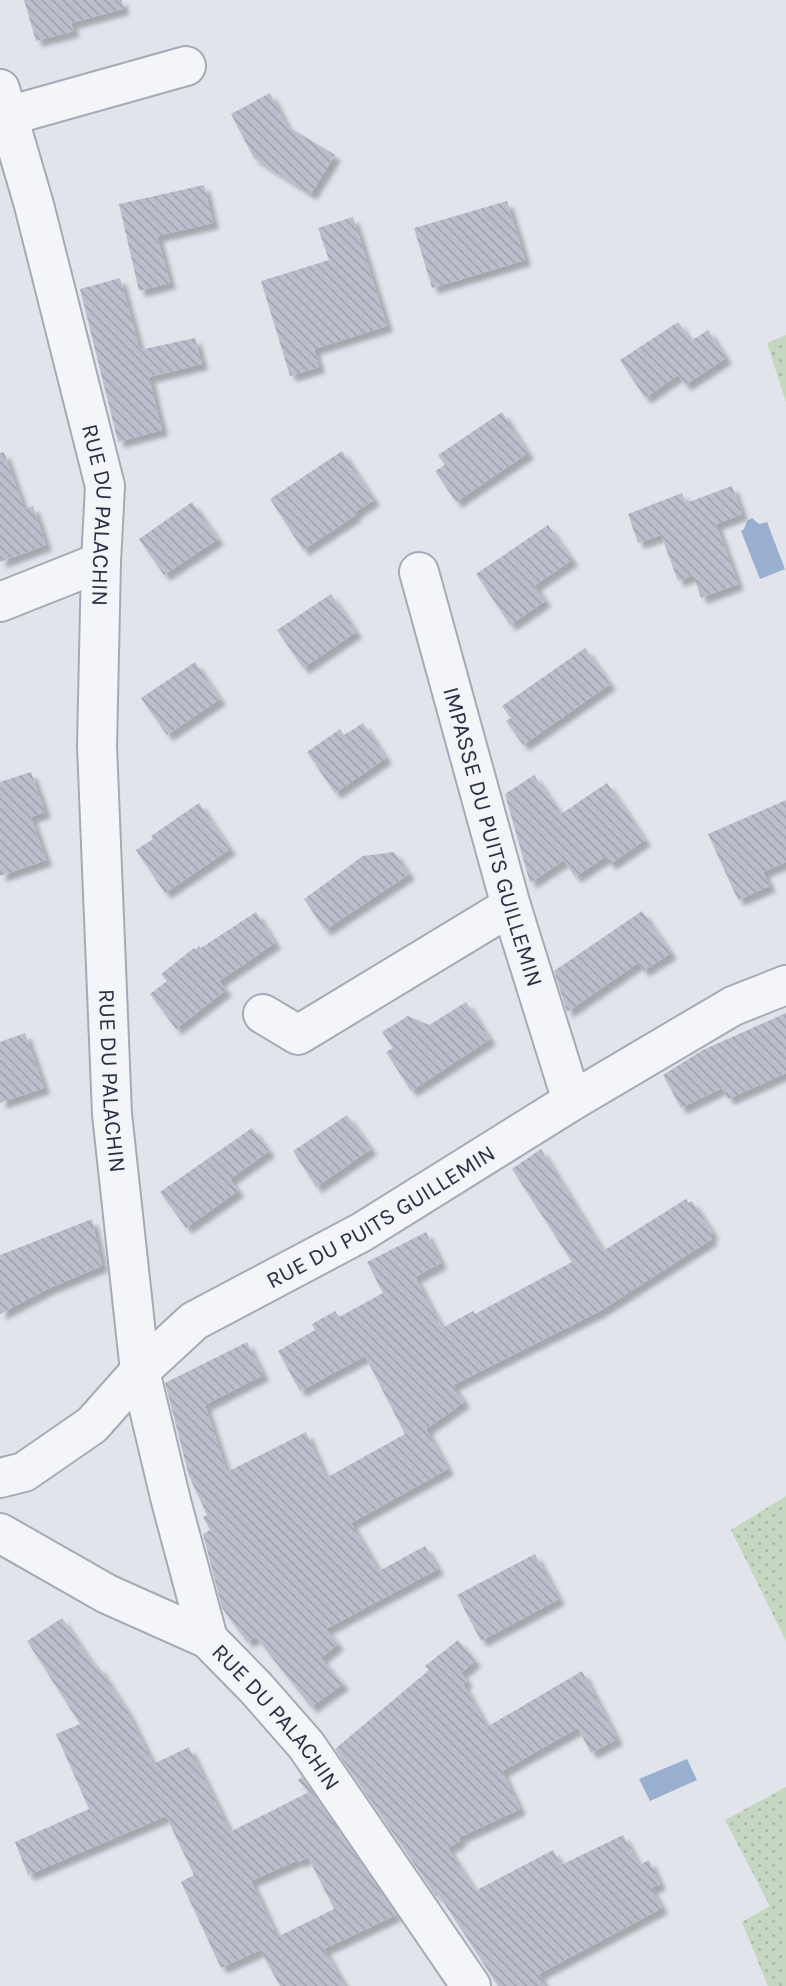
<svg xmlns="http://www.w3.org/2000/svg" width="786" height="1986" font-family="Karla,sans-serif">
  <defs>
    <pattern id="grass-dots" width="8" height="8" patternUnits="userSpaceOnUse" patternTransform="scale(1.75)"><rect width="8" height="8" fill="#c5d6c1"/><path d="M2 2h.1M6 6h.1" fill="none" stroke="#a9b8a7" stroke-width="1.8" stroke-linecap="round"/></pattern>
    <pattern id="building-back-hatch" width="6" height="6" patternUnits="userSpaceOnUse" patternTransform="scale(1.75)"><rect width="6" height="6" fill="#babfcb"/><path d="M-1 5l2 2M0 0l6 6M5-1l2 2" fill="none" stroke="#a0a4b0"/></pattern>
    <filter id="shadow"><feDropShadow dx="6" dy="6" stdDeviation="2" flood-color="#0004"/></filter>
  </defs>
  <rect width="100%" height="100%" fill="#e1e4eb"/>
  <g fill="url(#grass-dots)">
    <polygon points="786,335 786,402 767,343"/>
    <polygon points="786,1496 786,1641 731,1530"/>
    <polygon points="786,1787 786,1986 768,1986 742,1922 770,1906 725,1820"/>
  </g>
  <g fill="#98afcf">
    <polygon points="752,518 759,524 767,522 785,569 760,579 741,531 744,529 747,521"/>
    <polygon points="687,1759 697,1780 650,1801 639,1779"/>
  </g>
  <g fill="url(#building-back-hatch)" fill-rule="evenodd" filter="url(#shadow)">
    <polygon points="24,0 122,0 123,9 71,23 74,31 36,41"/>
    <polygon points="270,93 287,126 335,155 311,194 254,158 231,114"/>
    <polygon points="204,185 213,223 157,236 170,283 139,291 119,204"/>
    <polygon points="507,201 525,260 432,288 414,228"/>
    <polygon points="353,217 387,326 314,349 319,367 290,376 261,281 329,260 318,228"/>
    <polygon points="120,278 140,350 195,338 202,364 149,377 162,430 118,442 80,289"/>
    <polygon points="678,322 691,341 708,330 726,358 685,385 678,375 645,398 620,360"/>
    <polygon points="502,412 528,453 456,502 435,471 445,465 438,455"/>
    <polygon points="342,451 374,500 355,512 356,515 303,550 270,499"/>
    <polygon points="4,452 24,509 33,506 46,545 0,562 0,453"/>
    <polygon points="732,486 742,514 716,524 738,584 701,598 693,575 678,581 661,535 638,543 628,514 682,493 686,503"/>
    <polygon points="192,502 218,539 164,575 139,539"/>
    <polygon points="548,525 572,560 535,585 545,601 510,625 476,574"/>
    <polygon points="331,594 356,632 303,668 277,630"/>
    <polygon points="585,648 610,684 523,745 506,721 511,718 502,706"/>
    <polygon points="195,662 220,699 167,735 141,698"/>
    <polygon points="363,723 386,758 335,793 307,752 340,729 344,735"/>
    <polygon points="31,772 45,812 31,817 46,860 0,876 0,782"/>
    <polygon points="534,775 561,814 607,783 645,840 610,864 605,857 575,877 564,860 530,883 505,794"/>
    <polygon points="786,800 786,862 763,872 770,886 738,900 708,834"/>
    <polygon points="199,803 230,849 165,893 136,850 153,839 151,836"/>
    <polygon points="394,852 409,874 325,930 304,899 363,856"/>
    <polygon points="642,911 671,953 643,971 638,963 567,1012 554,971"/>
    <polygon points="256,912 275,943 219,981 226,990 176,1029 150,994 167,981 161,974 194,948 195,950 199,946 201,948"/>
    <polygon points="466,1002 490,1039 411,1091 386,1052 393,1048 382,1032 408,1016 429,1025"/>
    <polygon points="786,1013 786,1073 728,1099 722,1088 681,1108 663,1075 703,1050"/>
    <polygon points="25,1033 44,1088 0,1103 0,1042"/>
    <polygon points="347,1115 371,1149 316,1187 293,1151"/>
    <polygon points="252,1128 269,1151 230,1179 238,1191 186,1228 160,1192"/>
    <polygon points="541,1149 603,1251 686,1199 688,1203 692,1201 713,1233 709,1235 712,1239 600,1311 453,1385 464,1402 426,1429 448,1469 351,1523 379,1571 425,1546 438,1569 326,1629 338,1644 321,1658 343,1684 311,1707 256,1637 247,1642 222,1608 203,1534 210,1530 203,1517 207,1515 189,1476 165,1383 247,1342 263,1375 205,1405 227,1472 306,1432 326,1478 405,1434 365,1356 300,1391 278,1351 315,1330 312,1324 335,1311 339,1317 383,1293 367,1262 426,1232 441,1263 415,1277 442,1328 473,1311 475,1314 572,1262 512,1169"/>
    <polygon points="92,1219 102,1266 47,1289 0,1314 0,1255"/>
    <polygon points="535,1554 559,1599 481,1641 457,1595"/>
    <path d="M 62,1618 L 95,1668 L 98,1666 L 127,1711 L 153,1764 L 189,1747 L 230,1832 L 309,1792 L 298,1780 L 302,1777 L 396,1915 L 324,1949 L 345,1986 L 280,1986 L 260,1950 L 221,1968 L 181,1882 L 194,1875 L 166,1816 L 28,1875 L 15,1842 L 89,1809 L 56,1734 L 80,1724 L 27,1641 ZM 308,1857 L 334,1909 L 277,1937 L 251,1881 L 298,1860 L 299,1862 Z"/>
    <polygon points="458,1640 475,1661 461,1673 467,1681 463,1684 487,1727 582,1671 617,1739 591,1753 578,1728 502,1771 520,1809 458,1838 460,1841 448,1848 475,1891 553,1850 561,1865 623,1835 639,1865 649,1860 660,1884 651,1888 662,1908 539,1974 545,1986 498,1986 439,1895 436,1896 335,1749 429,1670 425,1666"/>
  </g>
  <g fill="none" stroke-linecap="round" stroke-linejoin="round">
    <g stroke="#a5aab6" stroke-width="42">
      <g id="minor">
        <path id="s1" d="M 0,89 L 34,205 L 105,486 L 101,562 L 97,746 L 112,1114 L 140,1371 L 171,1501 L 208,1639 L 256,1688 L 306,1745 L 471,1986"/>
        <polyline points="8,116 186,66"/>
        <path id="s2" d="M 419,572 L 511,906 L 572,1101"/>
        <polyline points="0,602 101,562"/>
        <polyline points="263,1014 298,1035 511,906"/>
        <path id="s3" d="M 0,1478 L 24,1472 L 92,1425 L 140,1371 L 194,1321 L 362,1232 L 572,1101 L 733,1006 L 786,985"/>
        <polyline points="0,1533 107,1594 208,1639"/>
      </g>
    </g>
    <use href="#minor" stroke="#f4f5f9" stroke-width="38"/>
  </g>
  <g text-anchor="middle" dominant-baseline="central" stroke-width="5" stroke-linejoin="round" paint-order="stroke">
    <g font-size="23" fill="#273045" stroke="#f1f3f8">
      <text stroke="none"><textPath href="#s1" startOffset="439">RUE DU PALACHIN</textPath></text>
      <text stroke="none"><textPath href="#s2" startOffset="275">IMPASSE DU PUITS GUILLEMIN</textPath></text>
      <text stroke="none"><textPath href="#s1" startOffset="1006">RUE DU PALACHIN</textPath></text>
      <text stroke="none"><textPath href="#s3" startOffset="467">RUE DU PUITS GUILLEMIN</textPath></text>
      <text stroke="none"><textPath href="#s1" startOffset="1678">RUE DU PALACHIN</textPath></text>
    </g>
  </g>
</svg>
